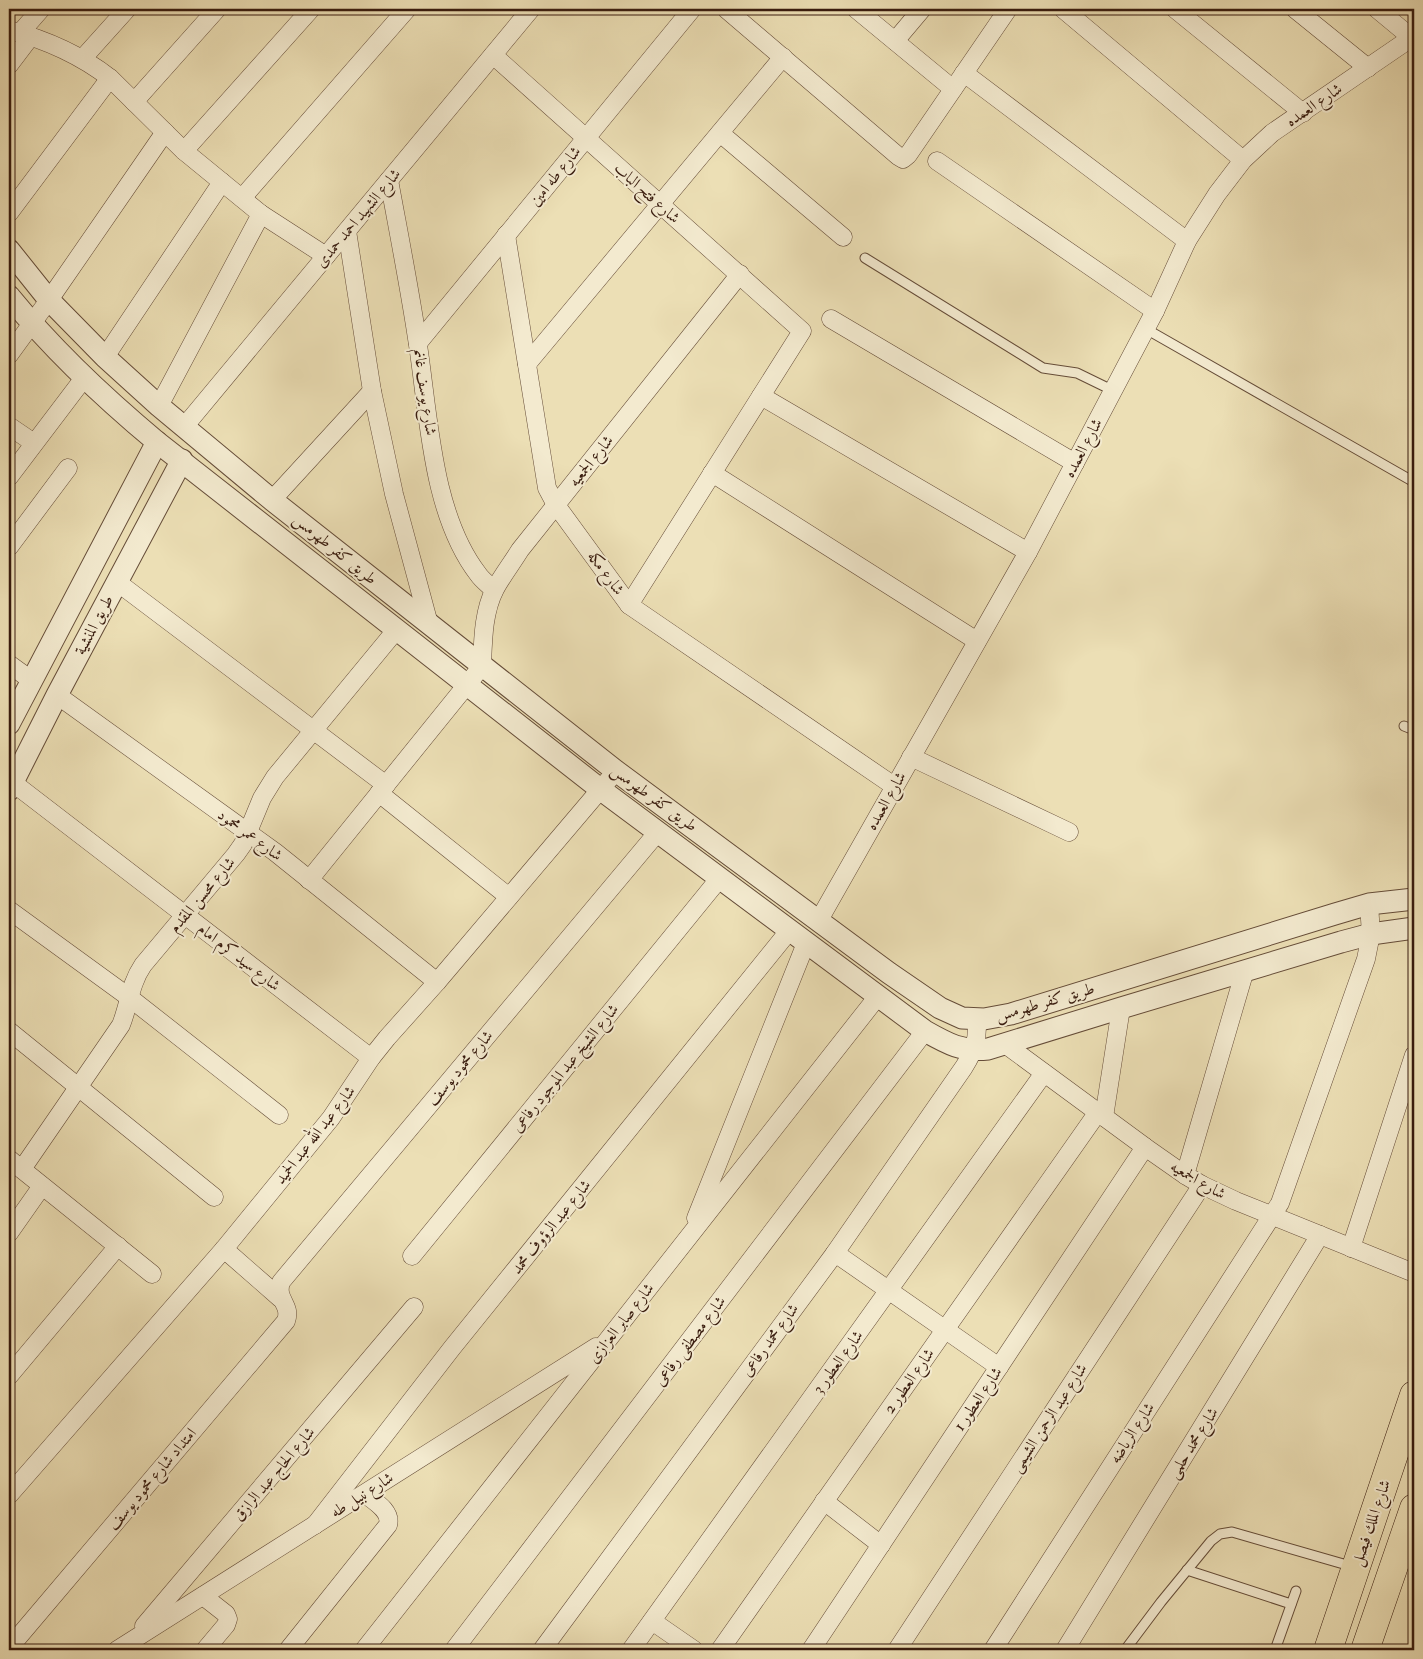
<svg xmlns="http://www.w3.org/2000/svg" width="1423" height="1659" font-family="'IM FELL Double Pica',Amiri,serif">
  <rect width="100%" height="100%" fill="#ecdfb5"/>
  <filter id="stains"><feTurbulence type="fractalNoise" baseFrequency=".004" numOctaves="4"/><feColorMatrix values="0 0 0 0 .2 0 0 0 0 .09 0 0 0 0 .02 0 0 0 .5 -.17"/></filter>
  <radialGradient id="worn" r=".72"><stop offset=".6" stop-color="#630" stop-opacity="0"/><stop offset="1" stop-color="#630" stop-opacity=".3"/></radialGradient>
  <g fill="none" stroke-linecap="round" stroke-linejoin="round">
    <g stroke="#654c38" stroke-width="11">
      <g id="service">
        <polyline points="865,258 1043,368 1077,373 1114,391"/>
        <polyline points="1146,329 1414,482"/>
        <polyline points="1404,726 1414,730"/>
        <polyline points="1187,1570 1291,1604"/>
        <polyline points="1125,1650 1161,1602 1211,1541 1220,1534 1232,1532 1354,1567"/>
        <polyline points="1275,1650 1296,1591"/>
      </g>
    </g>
    <g stroke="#654c38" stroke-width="19">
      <g id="minor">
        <polyline points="726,9 898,156 903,159 908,155 1008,9"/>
        <polyline points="856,9 953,89"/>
        <polyline points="1063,9 1243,160"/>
        <polyline points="1175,9 1303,113"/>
        <polyline points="1295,9 1368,68"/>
        <polyline points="1377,9 1412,38"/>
        <path d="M 9,30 C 47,40 79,54 110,78 L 184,151 L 261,214 L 326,256"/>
        <polyline points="20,33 41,9"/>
        <polyline points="895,41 922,9"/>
        <polyline points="493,55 802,331 629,605"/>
        <polyline points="83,58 127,9"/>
        <polyline points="9,65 31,36"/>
        <polyline points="964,73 1187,241"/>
        <polyline points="134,102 217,9"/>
        <polyline points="720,133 843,237"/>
        <polyline points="184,151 311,9"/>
        <polyline points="937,161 1155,311"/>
        <path d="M 389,180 C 399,235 410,290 418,345 C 429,418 432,514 478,574 C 482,580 489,585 494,590"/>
        <polyline points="242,198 407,9"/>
        <polyline points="9,213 110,78"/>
        <polyline points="347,231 372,391 394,494 429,624"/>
        <polyline points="506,235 547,488 556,505 629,605 894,786"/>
        <polyline points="831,319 1075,463"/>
        <polyline points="418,343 692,9"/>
        <polyline points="9,355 49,300 165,132"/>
        <polyline points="105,357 222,182"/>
        <polyline points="527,364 783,57"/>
        <polyline points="761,396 1028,552"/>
        <polyline points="159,406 261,214"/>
        <polyline points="9,426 34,443"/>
        <polyline points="184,427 531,9"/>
        <polyline points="712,473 977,641"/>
        <polyline points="9,477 84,378"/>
        <polyline points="272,500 372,391"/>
        <polyline points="9,547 68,468"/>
        <polyline points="117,582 386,785"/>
        <polyline points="9,664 31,680"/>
        <polyline points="57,695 275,852 437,982"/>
        <polyline points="911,757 1069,832"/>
        <polyline points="12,782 371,1058"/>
        <polyline points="379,793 509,897"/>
        <path d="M 309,880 L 482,666 C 483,641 483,612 495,589 C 502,576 512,563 520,550 L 740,274"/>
        <polyline points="9,910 130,998 279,1115"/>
        <polyline points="819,920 1028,552 1155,311 1187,241 1217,194 1243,160 1272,133 1414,36"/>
        <polyline points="9,1031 214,1197"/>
        <polyline points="1005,1044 1145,1147 1185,1175 1202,1185 1236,1201 1414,1273"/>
        <polyline points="1104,1117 1121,1008"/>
        <polyline points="9,1159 152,1274"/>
        <path d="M 22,1169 L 121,1025 C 129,1005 130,984 143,965 L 236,854 L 243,844 L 262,798 L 275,777 L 397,629"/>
        <polyline points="1185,1175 1245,970"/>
        <polyline points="696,1218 806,943"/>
        <polyline points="9,1233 42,1186"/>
        <polyline points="1351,1248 1414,1055"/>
        <polyline points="224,1249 280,1298"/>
        <polyline points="835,1253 999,1367"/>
        <polyline points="412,1256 719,879"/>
        <polyline points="9,1376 118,1246"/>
        <polyline points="9,1495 224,1249 331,1118 371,1058 387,1038 437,982 616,771"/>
        <polyline points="824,1501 881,1545"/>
        <polyline points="315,1525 452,1348 789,931"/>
        <polyline points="203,1596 226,1614 228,1619 226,1625 205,1650"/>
        <polyline points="652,1621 694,1650"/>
        <polyline points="144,1626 414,1307"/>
        <path d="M 9,1648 L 286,1321 C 292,1304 275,1300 281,1282 L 657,833"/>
        <polyline points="117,1650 596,1347"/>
        <path d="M 288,1650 L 388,1525 C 392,1511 374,1501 365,1494"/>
        <polyline points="364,1650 878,996"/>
        <polyline points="454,1650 925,1031"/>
        <path d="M 542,1650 L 835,1253 L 964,1067 C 974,1051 979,1038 976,1019"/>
        <polyline points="631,1650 1044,1073"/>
        <polyline points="720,1650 1098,1112"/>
        <polyline points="811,1650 1145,1147"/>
        <polyline points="897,1650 1202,1185"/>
        <polyline points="993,1650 1280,1203 1366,959 1371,934 1369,904"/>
        <polyline points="1065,1650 1320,1235"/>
      </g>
    </g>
    <g stroke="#654c38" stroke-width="23">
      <g id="tertiary">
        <polyline points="9,250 49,300 105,357 159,406 272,500 616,771 889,973 940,1008 962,1018 984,1019 1011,1014 1335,914 1369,904 1414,899"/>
        <path d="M 9,296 C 53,350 103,397 157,442 L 600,789 L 925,1031 C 948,1044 962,1052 988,1049 L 1121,1008 L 1341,942 L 1371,934 L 1414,928"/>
        <polyline points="9,724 157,442"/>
        <polyline points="9,790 57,695 182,460"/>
      </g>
    </g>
    <g stroke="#381b0e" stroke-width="29">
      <g id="primary">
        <polyline points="1328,1650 1414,1395"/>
        <polyline points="1365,1650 1414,1508"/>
      </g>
    </g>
    <use href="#service" stroke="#f3eacf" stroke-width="9"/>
    <use href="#minor" stroke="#f3eacf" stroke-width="18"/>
    <use href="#tertiary" stroke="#f3eacf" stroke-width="21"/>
    <use href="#primary" stroke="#ecdfb5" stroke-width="28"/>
  </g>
  <g text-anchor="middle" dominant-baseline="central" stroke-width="4" stroke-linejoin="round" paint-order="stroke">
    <g font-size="16" fill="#381b0e" stroke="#f3eacf">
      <text transform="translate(1314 105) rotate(-34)">شارع العمده</text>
      <text transform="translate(555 176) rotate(-51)">شارع طه امين</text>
      <text transform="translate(647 193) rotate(42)">شارع فتح الباب</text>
      <text transform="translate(358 218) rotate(-50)">شارع الشهيد احمد حمدى</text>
      <text transform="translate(425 392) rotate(82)">شارع يوسف غانم</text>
      <text transform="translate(1083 448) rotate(-62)">شارع العمده</text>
      <text transform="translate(591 461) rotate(-51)">شارع الجمعيه</text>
      <text transform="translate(335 549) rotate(39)">طريق كفر طهرمس</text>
      <text transform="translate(606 573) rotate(54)">شارع مكه</text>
      <text transform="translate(94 625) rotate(-62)">طريق المنشية</text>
      <text transform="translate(654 798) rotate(36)">طريق كفر طهرمس</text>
      <text transform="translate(886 801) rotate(-60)">شارع العمده</text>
      <text transform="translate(250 835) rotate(36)">شارع عمر محمود</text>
      <text transform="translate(202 895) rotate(-50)">شارع محسن المقدم</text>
      <text transform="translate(239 957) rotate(38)">شارع سيد كرم امام</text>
      <text transform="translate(1045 1002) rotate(-16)">طريق كفر طهرمس</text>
      <text transform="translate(460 1068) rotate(-50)">شارع محمود يوسف</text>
      <text transform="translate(565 1068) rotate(-51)">شارع الشيخ عبد الموجود رفاعى</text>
      <text transform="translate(315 1135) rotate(-52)">شارع عبد الله عبد الحميد</text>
      <text transform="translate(1198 1180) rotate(30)">شارع الجمعيه</text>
      <text transform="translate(551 1227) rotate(-51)">شارع عبد الرؤوف محمد</text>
      <text transform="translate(621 1323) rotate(-52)">شارع صابر العزازى</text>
      <text transform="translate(770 1340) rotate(-54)">شارع محمد رفاعى</text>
      <text transform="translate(690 1341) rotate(-53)">شارع مصطفى رفاعى</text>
      <text transform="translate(838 1362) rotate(-54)">شارع العطور 3</text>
      <text transform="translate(909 1381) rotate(-55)">شارع العطور 2</text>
      <text transform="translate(978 1399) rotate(-56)">شارع العطور 1</text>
      <text transform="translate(1049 1418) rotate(-57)">شارع عبد الرحمن الشيمى</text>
      <text transform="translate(1132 1433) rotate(-57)">شارع الرياضه</text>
      <text transform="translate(1193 1443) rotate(-58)">شارع محمد حلمى</text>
      <text transform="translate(274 1474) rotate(-50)">شارع الحاج عبد الرازق</text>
      <text transform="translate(152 1479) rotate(-50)">امتداد شارع محمود يوسف</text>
      <text transform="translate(362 1495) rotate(-32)">شارع نبيل طه</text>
      <text transform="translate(1371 1523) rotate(-71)">شارع الملك فيصل</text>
    </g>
  </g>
  <rect width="1423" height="1659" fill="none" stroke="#ecdfb5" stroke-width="30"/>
  <rect x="10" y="10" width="1403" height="1639" fill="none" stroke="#381b0e" stroke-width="2.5"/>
  <rect x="15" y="15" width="1393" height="1629" fill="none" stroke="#381b0e"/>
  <rect width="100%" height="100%" filter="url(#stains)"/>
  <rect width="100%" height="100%" fill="url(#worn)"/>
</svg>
